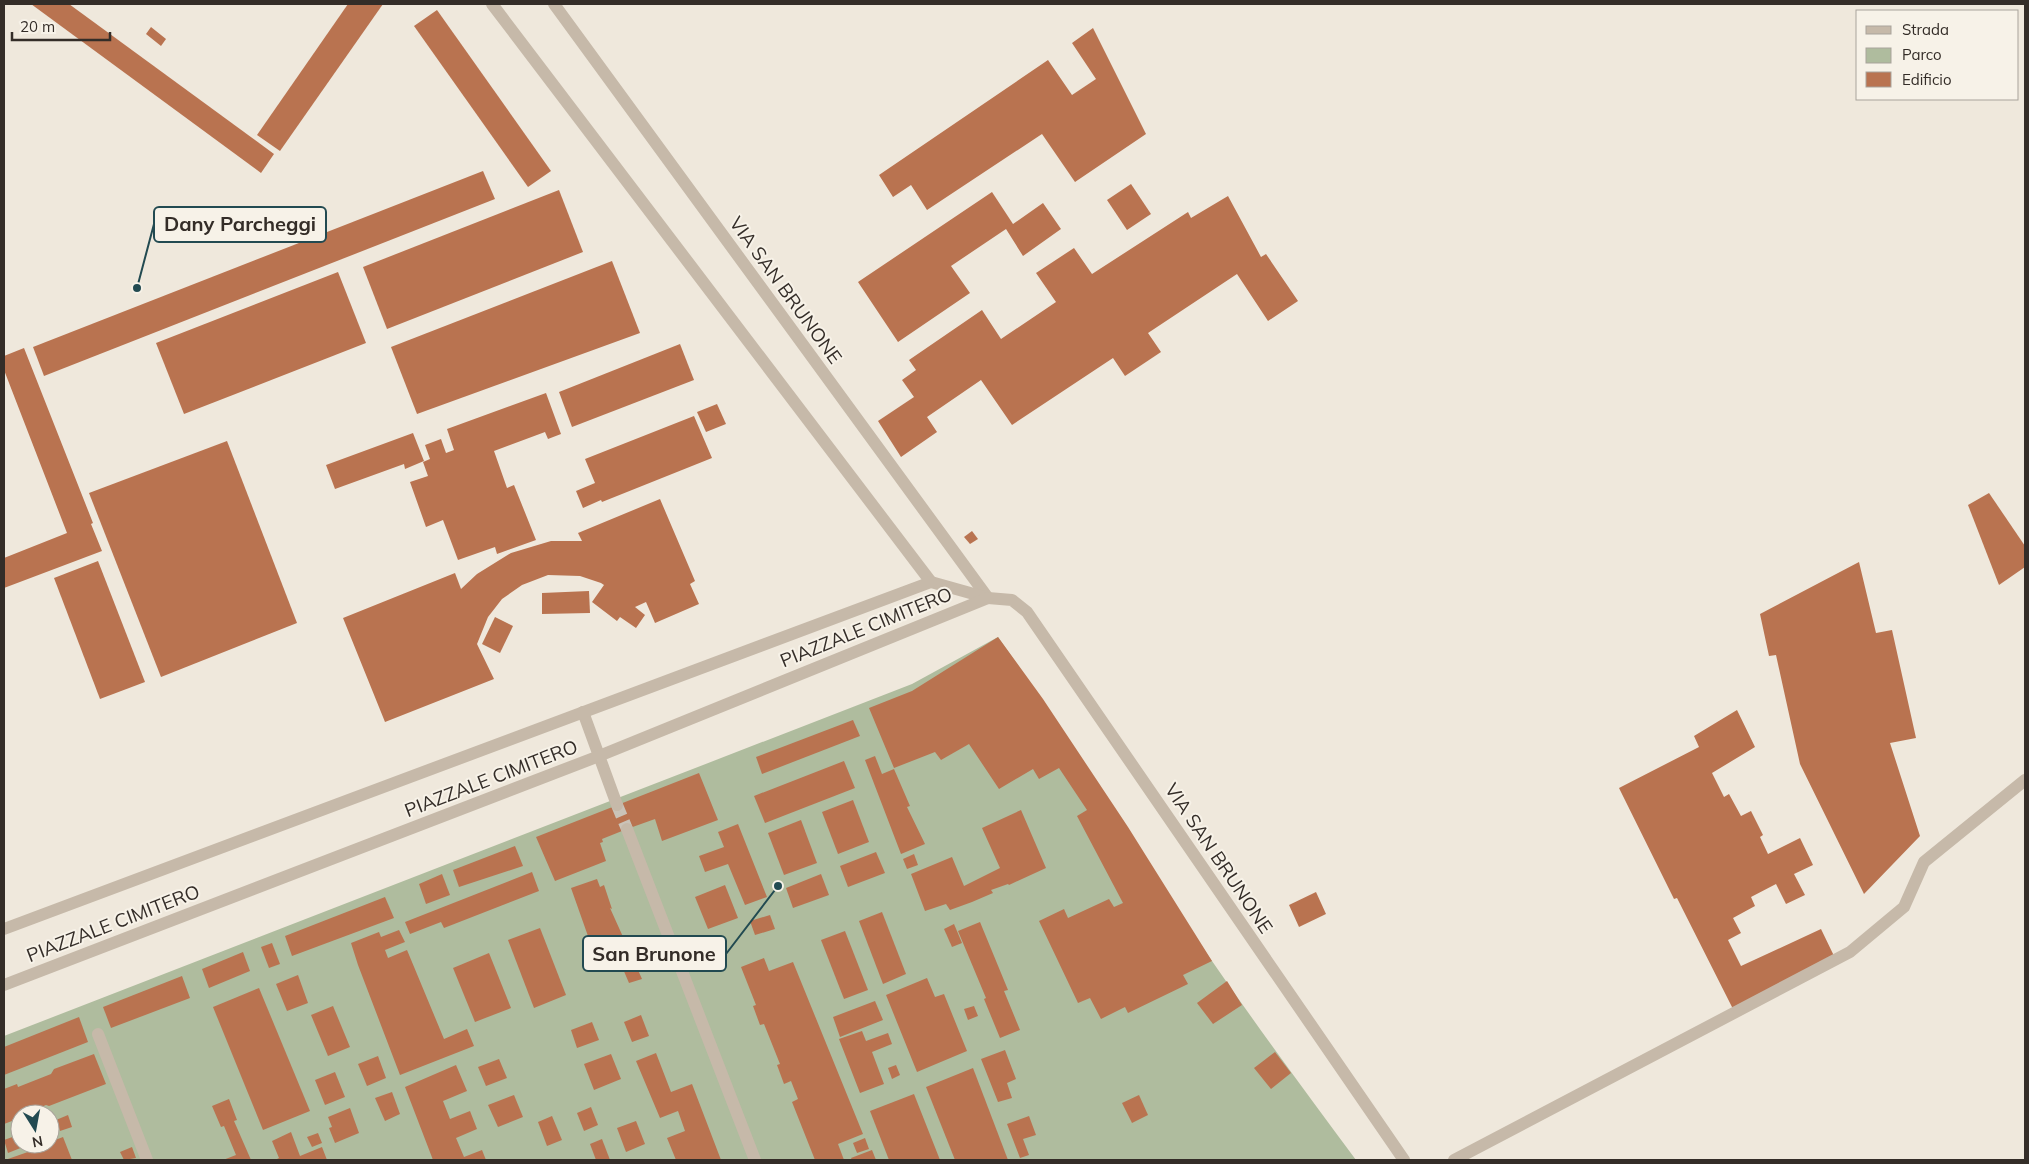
<svg xmlns="http://www.w3.org/2000/svg" width="2029" height="1164" font-family="Mulish,sans-serif">
  <rect width="100%" height="100%" fill="#efe8dc"/>
  <path fill="#afbc9e" fill-rule="evenodd" d="M 998,637 C 1073,742 1138,855 1212,961 C 1259,1029 1307,1094 1356,1160 L 4,1160 L 4,1036 L 912,684 ZM 20,1114 L 50,1114 L 50,1144 L 20,1144 Z"/>
  <g fill="#b97350">
    <polygon points="31,4 69,4 274,154 261,173"/>
    <polygon points="348,4 383,4 280,151 257,135"/>
    <polygon points="437,10 551,171 528,187 414,26"/>
    <polygon points="151,27 166,39 161,46 146,34"/>
    <polygon points="1093,28 1146,134 1075,182 1042,134 927,210 911,185 893,197 879,175 1048,60 1072,95 1096,79 1072,43"/>
    <polygon points="483,171 495,199 44,376 33,347"/>
    <polygon points="1131,184 1151,214 1127,230 1107,200"/>
    <polygon points="559,190 583,252 387,329 363,267"/>
    <polygon points="992,192 1013,224 1043,203 1061,229 1023,256 1006,229 951,266 970,293 898,342 858,282"/>
    <polygon points="1228,196 1261,257 1266,254 1298,301 1268,321 1237,274 1148,333 1161,352 1125,376 1113,358 1012,425 981,380 927,417 937,432 901,457 878,421 914,397 902,380 916,370 909,360 982,310 1001,339 1056,302 1036,273 1074,248 1092,274 1188,212 1191,218"/>
    <polygon points="612,261 640,333 417,414 391,347"/>
    <polygon points="338,272 366,343 184,414 156,343"/>
    <polygon points="680,344 694,380 572,427 559,392"/>
    <polygon points="24,348 93,523 91,524 102,551 4,588 4,558 67,533 4,370 4,356"/>
    <polygon points="546,393 561,434 548,439 545,432 494,451 507,488 514,485 536,540 497,554 495,547 458,560 443,520 426,527 410,482 428,476 423,462 430,459 425,445 441,439 446,453 454,450 447,429"/>
    <polygon points="717,404 726,424 706,432 697,412"/>
    <polygon points="694,416 712,458 602,502 601,500 583,508 576,491 595,483 585,459"/>
    <polygon points="413,433 424,461 405,469 404,464 335,489 326,465"/>
    <polygon points="227,441 297,623 161,677 89,493"/>
    <polygon points="1989,493 2025,546 2025,567 1999,585 1968,505"/>
    <polygon points="660,499 695,581 690,584 699,604 655,623 646,602 635,607 645,615 636,628 620,617 617,621 592,602 604,585 601,583 580,576 548,575 522,585 502,599 488,617 477,644 494,679 385,722 343,618 455,573 461,589 477,574 511,553 551,541 582,541 578,533"/>
    <polygon points="972,531 978,539 970,544 964,537"/>
    <polygon points="98,561 145,682 100,699 54,578"/>
    <polygon points="1859,562 1876,633 1892,630 1916,738 1890,743 1920,836 1864,894 1800,764 1776,655 1769,656 1760,614"/>
    <polygon points="589,591 590,613 542,614 542,593"/>
    <polygon points="495,617 513,626 500,653 482,644"/>
    <polygon points="998,637 1043,699 1128,827 1212,961 1183,975 1188,984 1128,1013 1125,1007 1101,1019 1090,998 1078,1003 1039,921 1064,909 1068,918 1109,899 1114,907 1123,903 1077,816 1087,810 1059,768 1039,779 1033,769 999,789 969,744 941,760 935,752 894,768 869,708 912,691"/>
    <polygon points="1737,710 1755,747 1712,773 1724,797 1729,794 1741,816 1751,811 1763,835 1760,837 1768,854 1800,838 1813,865 1794,874 1805,895 1786,904 1776,884 1751,897 1755,906 1733,918 1741,933 1728,940 1741,966 1821,929 1835,958 1733,1009 1677,898 1674,899 1619,788 1699,747 1694,736"/>
    <polygon points="853,720 860,736 762,774 756,757"/>
    <polygon points="875,756 882,774 894,769 910,806 907,807 925,844 901,854 865,760"/>
    <polygon points="844,761 855,788 765,823 754,796"/>
    <polygon points="699,773 718,820 662,841 655,819 627,829 602,839 603,842 600,843 606,861 555,881 536,837"/>
    <polygon points="853,800 869,842 838,854 822,812"/>
    <polygon points="1021,810 1046,868 1009,885 1008,884 991,890 993,893 972,902 950,910 946,904 925,911 911,874 952,857 964,886 1000,868 982,828"/>
    <polygon points="801,820 817,863 784,875 768,833"/>
    <polygon points="738,824 767,897 745,905 728,864 705,872 699,856 724,847 718,832"/>
    <polygon points="515,846 523,866 459,887 453,870"/>
    <polygon points="876,852 885,873 848,887 840,866"/>
    <polygon points="914,854 918,865 907,869 903,859"/>
    <polygon points="532,872 539,891 444,928 441,922 410,934 405,922"/>
    <polygon points="442,874 450,895 426,904 419,884"/>
    <polygon points="821,874 829,895 793,908 786,888"/>
    <polygon points="597,879 600,887 604,885 612,909 610,908 642,979 629,983 620,962 600,970 571,888"/>
    <polygon points="725,885 738,918 708,929 695,897"/>
    <polygon points="1316,892 1326,914 1299,927 1289,905"/>
    <polygon points="385,897 394,918 292,956 285,936"/>
    <polygon points="882,912 906,974 883,984 859,921"/>
    <polygon points="770,915 775,929 755,935 750,921"/>
    <polygon points="980,922 1008,990 1004,991 1020,1030 1000,1038 984,999 986,998 958,931"/>
    <polygon points="954,924 962,943 952,947 944,929"/>
    <polygon points="540,928 566,995 534,1008 508,940"/>
    <polygon points="399,930 405,942 385,950 388,958 407,950 444,1039 467,1029 474,1046 400,1075 358,965 351,943 379,932 381,937"/>
    <polygon points="845,931 868,990 844,999 821,940"/>
    <polygon points="272,943 280,964 269,968 261,947"/>
    <polygon points="243,952 250,971 209,988 202,969"/>
    <polygon points="489,953 511,1008 475,1022 453,968"/>
    <polygon points="764,958 769,971 793,962 863,1134 838,1144 844,1160 815,1160 792,1102 798,1099 791,1081 784,1084 777,1065 780,1064 764,1024 760,1025 753,1006 756,1005 741,967"/>
    <polygon points="298,975 308,1003 287,1011 276,984"/>
    <polygon points="182,976 190,998 111,1028 103,1007"/>
    <polygon points="927,978 935,997 944,994 967,1051 917,1072 886,995"/>
    <polygon points="1227,981 1242,1005 1213,1024 1197,1003"/>
    <polygon points="259,988 310,1111 263,1130 213,1007"/>
    <polygon points="875,1001 883,1020 840,1037 833,1017"/>
    <polygon points="333,1006 350,1047 328,1056 311,1015"/>
    <polygon points="974,1006 978,1016 968,1020 964,1009"/>
    <polygon points="641,1015 649,1036 632,1042 624,1022"/>
    <polygon points="79,1017 88,1042 4,1075 4,1047"/>
    <polygon points="592,1022 599,1040 577,1048 571,1030"/>
    <polygon points="862,1031 866,1041 888,1033 892,1044 872,1052 884,1084 860,1093 839,1039"/>
    <polygon points="1005,1050 1016,1079 1007,1083 1012,1098 998,1102 981,1059"/>
    <polygon points="1275,1052 1291,1073 1271,1089 1254,1068"/>
    <polygon points="656,1053 671,1092 692,1084 721,1160 676,1160 667,1138 685,1131 678,1111 660,1118 636,1061"/>
    <polygon points="94,1054 106,1084 49,1106 46,1105 31,1111 32,1113 29,1114 20,1114 20,1118 4,1124 4,1089 17,1084 18,1087 51,1074 54,1069"/>
    <polygon points="611,1054 621,1079 594,1090 584,1064"/>
    <polygon points="378,1056 386,1078 367,1086 358,1064"/>
    <polygon points="499,1059 507,1078 486,1086 478,1067"/>
    <polygon points="456,1065 467,1091 443,1101 450,1119 470,1111 477,1129 456,1138 464,1157 482,1150 486,1160 433,1160 405,1087"/>
    <polygon points="896,1065 900,1075 892,1079 888,1068"/>
    <polygon points="973,1068 1008,1160 955,1160 926,1087"/>
    <polygon points="335,1072 345,1097 325,1105 315,1080"/>
    <polygon points="392,1092 400,1114 385,1121 375,1098"/>
    <polygon points="914,1094 940,1160 889,1160 870,1111"/>
    <polygon points="514,1095 523,1117 498,1127 488,1105"/>
    <polygon points="1139,1095 1148,1115 1132,1123 1122,1103"/>
    <polygon points="229,1099 237,1120 234,1121 251,1160 223,1160 236,1155 224,1126 221,1127 212,1106"/>
    <polygon points="591,1107 598,1125 584,1131 577,1113"/>
    <polygon points="350,1108 359,1133 335,1143 329,1128 332,1127 328,1117"/>
    <polygon points="68,1115 72,1127 60,1131 56,1120"/>
    <polygon points="552,1116 562,1140 547,1146 538,1122"/>
    <polygon points="1029,1116 1036,1135 1023,1139 1029,1155 1020,1158 1007,1124"/>
    <polygon points="636,1121 645,1144 626,1152 617,1128"/>
    <polygon points="291,1132 300,1156 322,1147 327,1160 275,1160 279,1158 272,1141"/>
    <polygon points="318,1133 322,1143 312,1147 307,1137"/>
    <polygon points="18,1135 20,1144 23,1147 8,1153 4,1140"/>
    <polygon points="63,1137 72,1160 5,1160 45,1146 44,1144 50,1144 50,1142"/>
    <polygon points="865,1138 869,1149 857,1153 853,1143"/>
    <polygon points="602,1139 610,1160 596,1160 590,1144"/>
    <polygon points="132,1147 136,1158 124,1160 120,1152"/>
    <polygon points="872,1150 876,1160 852,1160 851,1158"/>
  </g>
  <g fill="none" stroke-linecap="round" stroke-linejoin="round">
    <polyline stroke="#cac3b8" stroke-width="12" stroke-dasharray="12 6" stroke-linecap="butt" points="617,805 627,829"/>
    <g stroke="#c6b9a9" stroke-width="12">
      <polyline points="492,4 931,582"/>
      <polyline points="554,4 988,598"/>
      <polyline points="931,582 988,598 1012,600 1027,612 1404,1160"/>
      <polyline points="583,712 617,805"/>
      <polyline points="627,829 755,1160"/>
      <polyline points="4,929 931,582"/>
      <polyline points="4,985 599,756 988,598"/>
      <polyline points="98,1034 147,1160"/>
      <polyline points="1454,1160 1850,952 1904,907 1924,862 2025,780"/>
    </g>
  </g>
  <g text-anchor="middle" dominant-baseline="central" stroke-width="4" stroke-linejoin="round" paint-order="stroke">
    <g font-size="19" fill="#342d28" stroke="#f7f2e8">
      <text transform="translate(786 290) rotate(54)">VIA SAN BRUNONE</text>
      <text transform="translate(866 627) rotate(-22)">PIAZZALE CIMITERO</text>
      <text transform="translate(491 778) rotate(-21)">PIAZZALE CIMITERO</text>
      <text transform="translate(1219 858) rotate(56)">VIA SAN BRUNONE</text>
      <text transform="translate(113 923) rotate(-21)">PIAZZALE CIMITERO</text>
    </g>
  </g>
  <path fill="none" stroke="#224a51" stroke-width="2" d="M137 288L154 224M778 886L726 954"/>
  <g fill="#224a51" stroke="#f7f2e8" stroke-width="2">
    <circle cx="137" cy="288" r="5"/>
    <circle cx="778" cy="886" r="5"/>
  </g>
  <g fill="#f7f2e8" stroke="#224a51" stroke-width="2">
    <rect x="154" y="207" width="172" height="35" rx="5"/>
    <rect x="583" y="936" width="143" height="35" rx="5"/>
  </g>
  <g font-size="20" text-anchor="middle" font-weight="bold" fill="#342d28">
    <text x="240" y="231">Dany Parcheggi</text>
    <text x="654" y="961">San Brunone</text>
  </g>
  <rect width="2029" height="1164" fill="none" stroke="#342d28" stroke-width="10"/>
  <rect x="1856" y="10" width="162" height="90" fill="#f7f2e8" stroke="#a9a39b"/>
  <rect x="1866" y="26" width="25" height="8" fill="#c6b9a9" stroke="#a9a39b"/>
  <text x="1902" y="35" font-size="15" fill="#342d28">Strada</text>
  <rect x="1866" y="48" width="25" height="15" fill="#afbc9e" stroke="#a9a39b"/>
  <text x="1902" y="60" font-size="15" fill="#342d28">Parco</text>
  <rect x="1866" y="72" width="25" height="15" fill="#b97350" stroke="#a9a39b"/>
  <text x="1902" y="85" font-size="15" fill="#342d28">Edificio</text>
  <g transform="translate(35 1129) rotate(169)"><circle r="24" fill="#f7f2e8" stroke="#a9a39b"/>
  <path d="M0-4L9 19L0 12L-9 19Z" fill="#224a51"/>
  <text y="-8" font-size="14" font-weight="bold" text-anchor="middle" fill="#342d28">N</text>
  </g>
  <path d="M12 32v8h98v-8" fill="none" stroke="#342d28" stroke-width="2.5"/>
  <text x="20" y="32" font-size="15" fill="#342d28" stroke="#f7f2e8" stroke-width="4" paint-order="stroke">20 m</text>
</svg>
